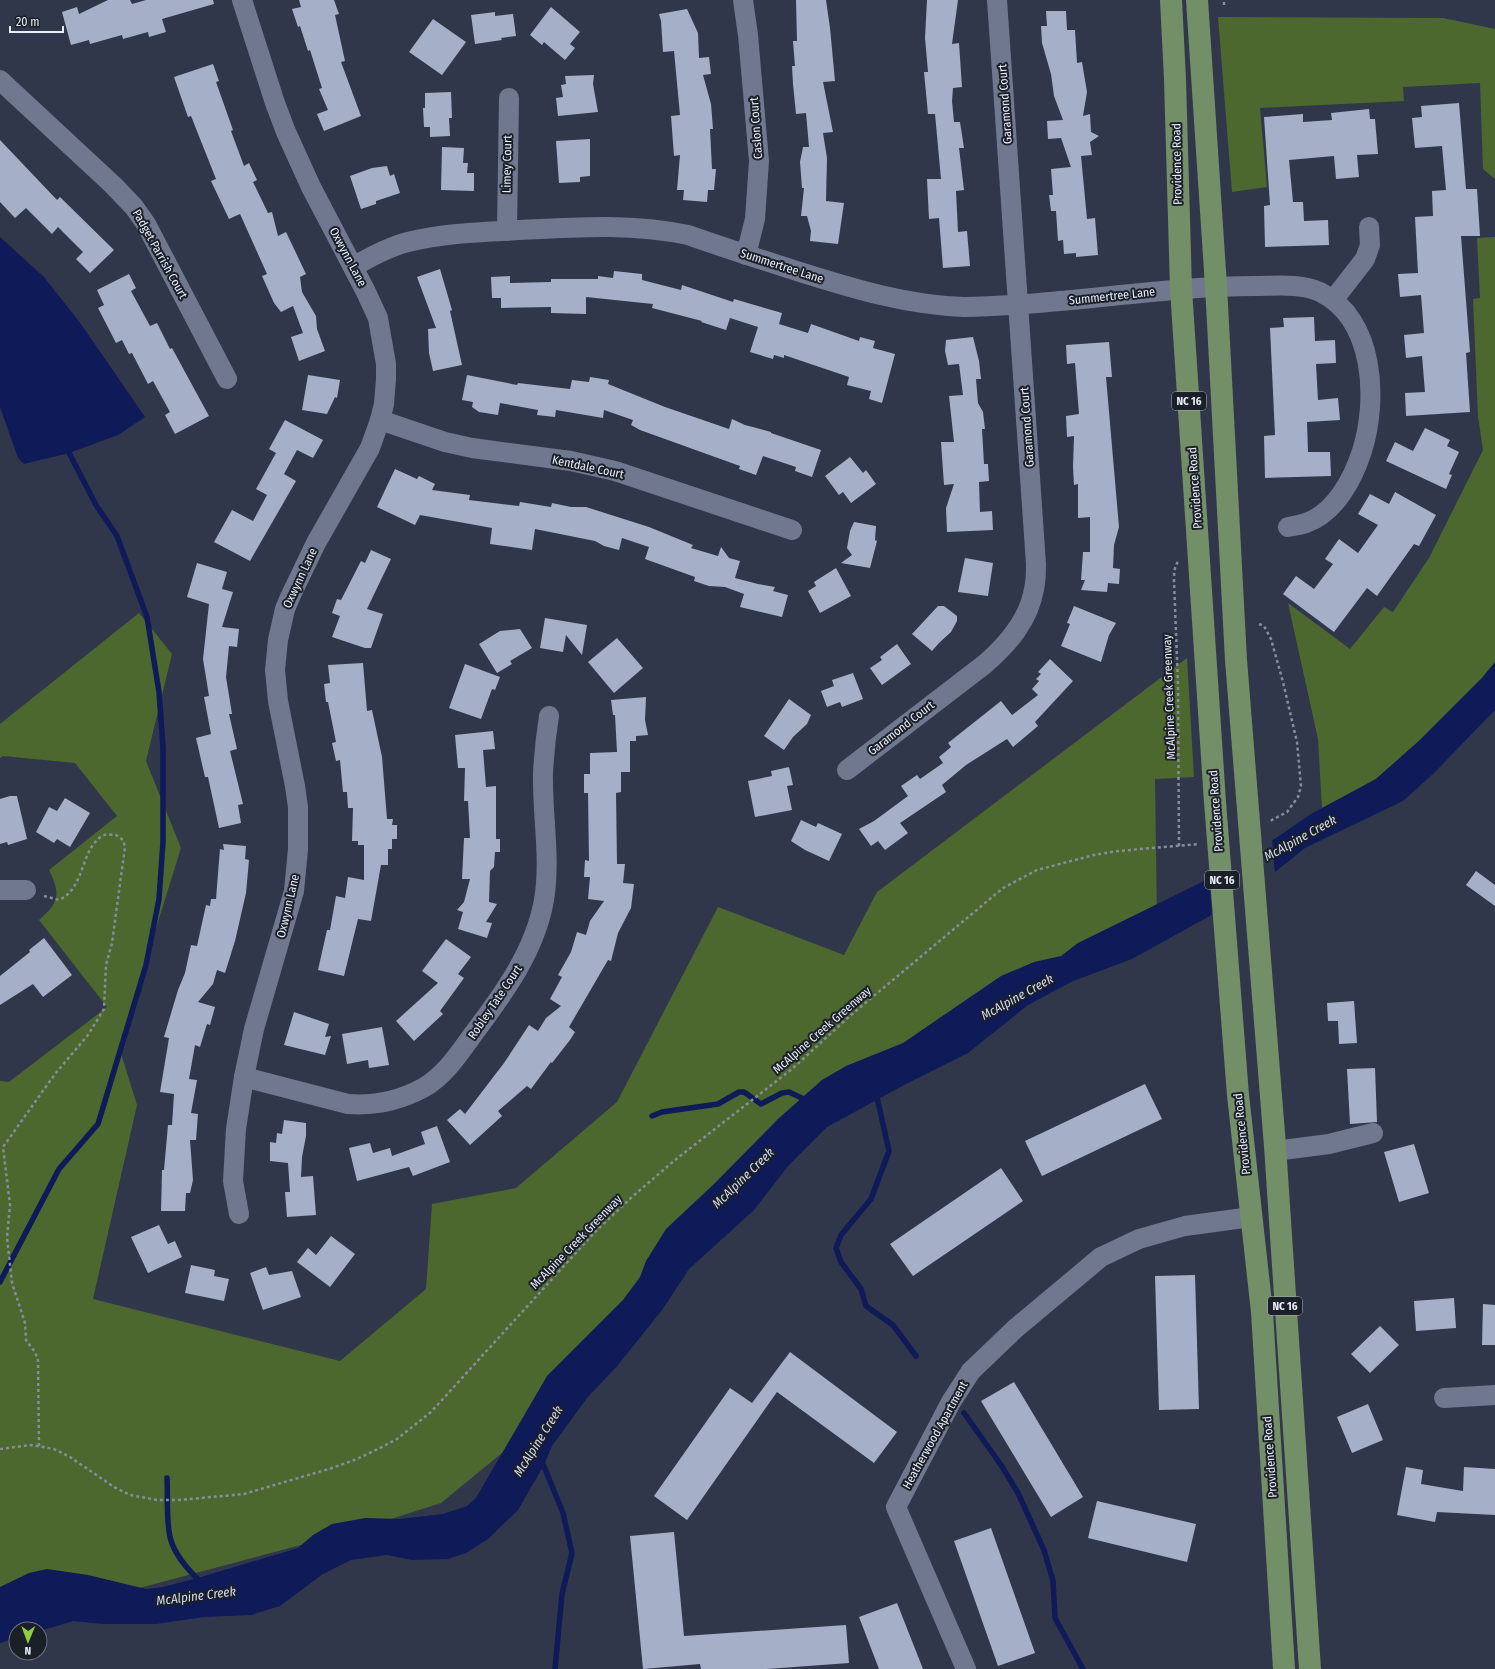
<svg xmlns="http://www.w3.org/2000/svg" width="1495" height="1669" font-family="'Fira Sans Condensed',sans-serif">
  <rect width="100%" height="100%" fill="#30374b"/>
  <g fill="#4c682e">
    <polygon points="1218,17 1443,18 1495,29 1495,179 1483,169 1480,83 1403,87 1404,101 1260,108 1267,187 1232,192"/>
    <polygon points="1495,237 1495,662 1482,678 1420,740 1376,779 1322,808 1318,739 1288,603 1350,649 1384,607 1393,612 1429,558 1483,450 1478,416 1473,299 1480,298 1477,238"/>
    <path d="M 139,613 L 172,654 L 146,761 L 181,848 L 119,1047 L 137,1105 L 93,1299 L 340,1361 L 426,1289 L 432,1204 L 516,1188 L 617,1102 L 718,907 L 844,955 L 877,892 L 1187,658 L 1194,777 L 1155,779 L 1157,920 L 817,1102 L 558,1407 L 441,1503 L 357,1530 L 0,1625 L 0,1081 L 9,1082 L 107,1007 L 39,920 C 59,903 61,894 49,870 L 117,816 L 75,763 L 3,756 L 0,758 L 0,724 Z"/>
  </g>
  <g fill="#0f1a58">
    <polygon points="0,237 44,277 81,324 145,417 118,435 69,453 24,464 18,458 0,407"/>
    <polygon points="1495,662 1495,710 1433,774 1403,801 1305,848 1244,897 1132,959 1073,981 1028,1005 968,1053 906,1084 827,1127 788,1166 754,1210 689,1269 662,1310 618,1365 587,1398 552,1446 544,1465 518,1510 488,1539 466,1553 448,1559 412,1560 387,1555 351,1560 323,1574 280,1606 251,1615 204,1617 156,1624 103,1624 73,1621 40,1631 40,1629 16,1629 16,1638 0,1643 0,1587 29,1573 47,1569 88,1575 146,1589 163,1587 201,1577 298,1548 313,1535 332,1524 365,1518 399,1519 443,1514 467,1506 476,1498 547,1376 623,1300 640,1277 646,1261 666,1229 715,1183 778,1119 822,1080 846,1066 903,1043 1001,976 1034,962 1061,956 1078,943 1200,883 1276,838 1311,814 1376,779 1420,740 1482,678"/>
  </g>
  <polygon fill="#30374b" points="1272,838 1275,875 1245,899 1212,917 1209,875"/>
  <g fill="none" stroke-linecap="round" stroke-linejoin="round">
    <g stroke="#0f1a58" stroke-width="5.5">
      <polyline points="876,1093 889,1151 871,1199 841,1235 836,1248 841,1262 861,1289 866,1306 893,1325 916,1356"/>
      <polyline points="652,1116 662,1112 718,1104 739,1092 744,1092 761,1104 782,1093 789,1092 808,1101"/>
      <polyline points="0,1282 59,1169 98,1124 146,965 159,899 163,842 163,747 159,692 147,617 117,536 96,505 66,447"/>
      <polyline points="964,1413 1001,1465 1018,1493 1044,1550 1053,1581 1055,1618 1083,1669"/>
      <polyline points="541,1459 563,1513 572,1553 562,1594 555,1669"/>
      <path d="M 167,1478 C 168,1497 166,1518 170,1537 C 174,1554 190,1572 202,1583"/>
    </g>
  </g>
  <g fill="#a5afc8">
    <polygon points="108,0 130,0 132,4 146,0 213,0 214,4 162,19 166,32 149,37 148,32 123,39 122,35 90,44 89,40 71,45 62,12 77,7 79,14"/>
    <polygon points="299,0 334,0 339,14 335,15 345,61 341,62 361,116 324,131 317,114 328,110 319,89 322,88 310,50 308,51 300,26 298,27 292,9 301,7"/>
    <polygon points="796,0 826,0 830,28 835,81 823,82 833,132 823,133 827,158 826,201 844,203 838,244 810,241 811,231 807,216 801,216 804,188 802,188 800,162 803,147 809,147 806,113 796,114 793,84 792,66 795,66 793,41 797,41"/>
    <polygon points="927,0 958,0 952,44 959,43 962,87 953,88 952,101 954,122 960,122 964,148 959,148 964,190 956,191 958,232 967,231 970,266 943,268 939,218 929,219 927,179 941,179 935,114 928,114 924,72 928,72 925,38"/>
    <polygon points="551,7 580,32 570,44 575,48 565,60 544,42 542,45 530,35"/>
    <polygon points="687,9 698,33 699,58 709,57 711,74 703,75 711,104 713,129 710,129 712,169 716,169 714,190 708,190 707,202 683,200 684,190 677,190 680,155 674,156 671,116 680,115 674,51 663,52 661,21 659,14"/>
    <polygon points="1046,11 1066,11 1067,30 1075,30 1077,63 1082,62 1087,92 1083,116 1090,114 1091,132 1099,136 1090,142 1092,155 1081,156 1087,219 1095,218 1098,255 1076,257 1076,253 1064,254 1063,240 1058,241 1056,211 1051,211 1049,195 1053,195 1051,169 1071,167 1061,138 1048,139 1047,121 1063,120 1054,96 1051,74 1042,43 1041,26 1047,26"/>
    <polygon points="495,12 495,16 513,14 516,36 501,38 502,40 475,44 471,15"/>
    <polygon points="433,19 466,42 442,75 409,52"/>
    <polygon points="213,64 219,81 216,82 233,130 231,131 244,166 249,163 257,180 253,182 268,213 272,212 278,236 286,232 306,274 300,277 302,292 316,316 317,329 325,351 299,361 291,337 303,333 293,306 281,312 274,303 262,276 267,274 240,214 229,219 211,181 216,179 191,116 188,117 174,77"/>
    <polygon points="594,75 593,84 598,112 558,116 556,98 563,97 561,85 566,84 565,76"/>
    <polygon points="451,92 452,118 449,118 450,136 430,137 430,127 424,127 423,108 425,108 425,93"/>
    <polygon points="1459,103 1466,189 1477,189 1480,236 1461,236 1470,352 1466,353 1470,412 1406,416 1405,393 1425,392 1422,356 1406,358 1404,335 1424,333 1421,295 1400,297 1398,274 1418,273 1415,217 1433,216 1432,191 1446,190 1442,146 1415,148 1412,118 1422,117 1421,106"/>
    <polygon points="1369,109 1370,119 1375,119 1378,154 1357,155 1359,177 1336,179 1334,156 1289,160 1293,202 1303,202 1304,221 1328,220 1329,245 1265,247 1264,206 1270,205 1264,117 1303,114 1303,122 1332,120 1331,113"/>
    <polygon points="590,139 590,176 580,177 580,182 559,183 556,141"/>
    <polygon points="0,140 57,200 60,197 114,250 90,273 76,259 83,252 58,227 52,234 26,208 15,218 0,202"/>
    <polygon points="442,147 464,148 463,163 468,163 467,173 474,173 474,191 441,190"/>
    <polygon points="387,166 390,176 394,174 400,193 376,201 376,204 361,209 350,176 372,168"/>
    <polygon points="440,269 452,310 450,311 462,365 433,371 429,353 428,329 436,328 417,277"/>
    <polygon points="614,271 642,274 642,280 681,290 682,285 733,302 734,299 782,313 779,324 808,333 811,324 859,341 860,337 875,341 873,348 895,354 882,403 869,399 871,391 847,385 849,377 784,355 784,358 774,355 773,359 750,352 758,327 730,318 726,330 701,322 702,321 652,308 653,304 586,297 586,314 551,313 551,307 501,308 501,298 492,298 491,277 510,276 510,283 551,282 551,279 598,279 598,276 613,278"/>
    <polygon points="129,274 136,288 131,291 150,326 157,323 170,349 172,348 209,416 175,434 165,415 170,412 153,381 148,384 132,353 129,354 122,340 116,343 98,308 104,305 97,290"/>
    <polygon points="1314,317 1315,341 1335,340 1336,363 1316,364 1318,400 1338,398 1340,420 1307,422 1308,452 1330,452 1331,476 1265,478 1264,436 1275,435 1270,328 1284,327 1283,318"/>
    <polygon points="973,337 979,361 981,379 976,379 978,403 983,412 985,429 982,429 984,464 988,464 989,481 979,482 980,512 992,511 993,530 947,532 946,508 954,484 944,485 941,442 954,442 949,396 963,395 959,364 948,365 945,351 946,340"/>
    <polygon points="1109,342 1112,377 1106,377 1119,527 1114,545 1113,568 1120,569 1119,584 1108,583 1107,592 1081,590 1085,580 1081,580 1083,552 1090,552 1090,517 1078,518 1078,484 1074,485 1073,467 1074,436 1067,437 1066,416 1079,414 1075,363 1067,364 1066,345"/>
    <polygon points="308,375 340,380 337,398 335,397 327,414 302,410"/>
    <polygon points="467,375 517,385 518,383 570,389 572,380 589,382 590,377 609,380 608,384 665,407 729,429 732,419 745,425 771,432 771,433 821,450 812,477 795,471 796,467 763,456 756,475 739,469 740,466 640,430 631,425 633,420 604,410 603,418 556,410 555,417 537,415 538,410 500,403 498,415 479,412 472,407 473,402 462,400"/>
    <polygon points="285,420 323,440 313,458 297,450 284,474 296,481 250,561 214,542 232,510 253,521 267,495 256,489 276,453 269,449"/>
    <polygon points="1425,428 1450,440 1447,446 1459,452 1449,474 1452,475 1446,489 1386,461 1395,442 1413,451"/>
    <polygon points="850,457 863,473 866,470 876,484 851,503 843,492 839,495 825,476"/>
    <polygon points="395,469 417,479 419,476 435,484 432,490 470,495 469,500 519,506 520,502 551,507 552,503 571,507 586,507 649,527 693,545 691,548 718,556 721,547 729,558 740,561 735,578 758,584 775,587 773,591 788,595 782,617 740,607 744,594 725,587 709,586 694,581 695,577 645,559 649,547 622,538 619,550 604,546 595,541 535,529 532,550 490,544 492,528 420,515 415,525 377,507"/>
    <polygon points="1395,492 1436,515 1419,546 1414,544 1377,596 1367,588 1334,632 1283,594 1296,576 1314,589 1333,564 1325,559 1339,539 1358,553 1378,525 1358,514 1370,494 1389,504"/>
    <polygon points="854,522 876,526 875,540 877,541 870,568 841,563 852,555 847,548 850,531"/>
    <polygon points="371,550 391,559 367,609 383,614 371,648 365,648 332,637 340,616 332,613 337,599 341,600 361,561 365,563"/>
    <polygon points="965,558 993,563 988,596 958,592"/>
    <polygon points="197,563 227,572 222,589 233,592 222,627 239,629 237,647 229,646 226,677 232,714 229,714 237,749 230,751 243,804 238,805 241,823 219,828 208,777 205,777 196,738 211,734 204,697 209,696 203,659 209,604 187,597"/>
    <polygon points="836,568 851,596 820,613 808,591 816,586 814,582"/>
    <polygon points="938,606 944,606 957,616 957,621 951,632 939,643 932,651 912,634"/>
    <polygon points="1074,606 1116,623 1109,635 1101,662 1061,646 1070,624 1067,623"/>
    <polygon points="545,618 587,625 582,655 566,635 563,652 540,648"/>
    <polygon points="520,629 532,648 510,661 512,664 497,673 479,644 500,631"/>
    <polygon points="617,638 643,668 614,693 588,662"/>
    <polygon points="897,644 911,664 882,685 870,668 882,660 880,657"/>
    <polygon points="1050,659 1073,681 1035,722 1038,726 1013,747 1007,739 966,765 942,785 946,792 900,823 908,833 885,850 878,841 871,846 859,829 874,821 908,796 901,786 917,775 920,779 943,763 939,757 951,747 948,743 1001,701 1012,715 1038,695 1032,689 1039,681 1036,679 1041,674 1038,672"/>
    <polygon points="363,663 367,711 372,710 382,757 387,819 393,819 392,825 397,825 397,839 392,839 392,849 388,849 388,865 381,865 371,921 358,919 344,976 318,970 327,930 330,930 336,896 345,898 348,877 364,880 364,845 358,845 358,841 352,841 353,808 348,808 347,792 343,792 340,760 336,761 332,743 336,742 328,702 326,702 324,684 330,683 328,665"/>
    <polygon points="465,664 500,677 495,690 492,689 481,719 449,708"/>
    <polygon points="853,673 863,699 842,707 840,702 827,707 821,691 834,686 832,680"/>
    <polygon points="646,697 645,720 648,735 636,736 636,741 630,741 630,772 621,772 621,792 616,793 617,864 625,864 623,883 634,884 631,908 618,933 611,961 608,960 569,1027 575,1032 570,1040 552,1063 551,1062 531,1089 527,1086 498,1111 502,1116 470,1145 447,1120 460,1109 465,1114 504,1063 529,1025 538,1031 546,1018 561,1006 550,999 562,977 558,975 571,952 577,932 586,935 590,921 604,901 588,899 590,877 584,877 585,860 589,861 588,793 584,793 584,774 590,774 590,753 617,752 615,715 613,715 611,700"/>
    <polygon points="789,699 811,715 807,724 793,737 784,750 764,736"/>
    <polygon points="493,731 495,749 483,750 486,787 496,786 496,839 500,839 500,852 495,852 494,867 490,871 489,902 497,904 486,922 492,923 487,938 458,929 463,912 457,910 464,902 470,879 462,879 464,838 470,838 468,801 464,801 465,768 458,768 455,735"/>
    <polygon points="789,767 793,785 787,786 792,810 755,817 748,781 772,776 771,771"/>
    <polygon points="10,796 17,796 27,839 8,845 7,842 0,844 0,799"/>
    <polygon points="65,798 90,813 70,847 57,839 54,843 36,832 49,807 57,811"/>
    <polygon points="801,820 816,827 818,823 842,834 829,861 805,850 791,841"/>
    <polygon points="223,844 246,846 245,859 249,860 246,893 235,941 225,973 217,970 213,984 198,1002 215,1007 210,1025 207,1024 200,1047 195,1045 189,1079 197,1080 191,1113 198,1114 196,1140 190,1140 193,1180 190,1193 186,1193 185,1211 161,1211 162,1170 164,1170 168,1125 172,1125 174,1094 160,1092 169,1038 164,1037 178,990 185,973 191,945 197,946 206,905 210,906 211,899 216,899 220,849 224,850"/>
    <polygon points="1476,871 1495,885 1495,906 1466,885"/>
    <polygon points="44,938 72,975 43,997 33,984 0,1005 0,976 30,952 29,950"/>
    <polygon points="446,939 471,957 458,974 464,978 440,1011 443,1014 414,1041 396,1021 438,983 422,971"/>
    <polygon points="1354,1001 1357,1043 1339,1044 1338,1021 1328,1021 1327,1003"/>
    <polygon points="294,1012 329,1024 325,1037 331,1036 325,1055 284,1045"/>
    <polygon points="382,1027 389,1065 369,1068 368,1060 347,1064 342,1034"/>
    <polygon points="1375,1068 1377,1122 1350,1124 1347,1069"/>
    <polygon points="1145,1084 1162,1119 1042,1176 1025,1141"/>
    <polygon points="284,1120 306,1123 306,1136 302,1157 301,1177 313,1176 316,1215 287,1217 285,1192 290,1192 288,1163 270,1161 270,1142 276,1143 277,1133 282,1134"/>
    <polygon points="437,1126 450,1162 413,1176 409,1167 357,1181 349,1148 370,1143 373,1153 390,1148 392,1156 425,1144 421,1132"/>
    <polygon points="1414,1144 1429,1193 1399,1202 1384,1152"/>
    <polygon points="1001,1168 1023,1201 913,1276 890,1244"/>
    <polygon points="159,1225 168,1244 175,1241 182,1257 148,1273 131,1237"/>
    <polygon points="331,1236 355,1254 330,1287 297,1262 308,1248 316,1255"/>
    <polygon points="191,1265 215,1270 214,1276 229,1279 224,1301 185,1293"/>
    <polygon points="266,1267 269,1275 292,1271 301,1297 263,1310 250,1273"/>
    <polygon points="1195,1275 1199,1409 1159,1410 1155,1276"/>
    <polygon points="1454,1298 1456,1328 1416,1331 1414,1301"/>
    <polygon points="1483,1304 1495,1305 1495,1345 1482,1345"/>
    <polygon points="1380,1326 1399,1345 1370,1373 1351,1354"/>
    <polygon points="790,1352 897,1432 874,1463 777,1392 687,1520 654,1496 730,1388 752,1403"/>
    <polygon points="1014,1382 1083,1497 1051,1517 981,1401"/>
    <polygon points="1368,1404 1383,1440 1352,1453 1337,1417"/>
    <polygon points="1406,1467 1423,1470 1421,1484 1463,1491 1464,1467 1495,1469 1495,1515 1437,1512 1435,1522 1397,1515"/>
    <polygon points="1097,1501 1196,1524 1187,1562 1088,1538"/>
    <polygon points="991,1528 1035,1653 998,1666 954,1541"/>
    <polygon points="674,1532 684,1636 846,1625 849,1663 767,1669 701,1669 700,1664 643,1669 630,1536"/>
    <polygon points="897,1603 923,1669 879,1669 859,1617"/>
  </g>
  <g fill="none" stroke-linecap="round" stroke-linejoin="round">
    <g stroke="#878d9e" stroke-width="2.5" stroke-dasharray="3 3" stroke-linecap="butt">
      <polyline points="1224,5 1224,0"/>
      <polyline points="1259,624 1264,626 1271,639 1283,682 1297,742 1301,786 1298,797 1287,812 1268,822"/>
      <path d="M 1179,846 L 1178,684 L 1174,581 C 1174,573 1174,567 1179,560"/>
      <path d="M 39,1446 L 38,1360 L 35,1352 L 26,1340 L 25,1323 L 12,1283 L 7,1237 L 10,1205 L 3,1147 L 55,1074 L 88,1035 L 104,1009 L 106,965 L 112,943 L 125,847 L 123,840 L 116,835 C 112,835 107,834 104,835 C 80,847 86,888 59,900 L 44,896"/>
      <polyline points="0,1449 31,1445 54,1449 70,1457 114,1487 130,1495 157,1500 179,1500 244,1494 332,1468 357,1459 378,1449 397,1439 431,1412 594,1233 633,1196 675,1160 792,1069 851,1015 1003,888 1037,870 1094,855 1118,851 1199,844"/>
    </g>
    <g stroke="#6f788e" stroke-width="20">
      <polyline points="743,0 748,35 759,161 755,219 746,255"/>
      <polyline points="0,80 113,185 134,207 146,224 227,379"/>
      <polyline points="507,231 509,98"/>
      <path d="M 353,267 C 370,257 388,247 408,242 C 444,233 482,232 519,230 C 576,227 632,223 688,235 C 725,248 762,260 800,272 C 854,289 907,305 964,307 C 1000,307 1037,303 1072,300 C 1133,294 1194,286 1255,286 C 1275,286 1301,283 1320,292 C 1375,319 1378,400 1362,451 C 1353,479 1335,513 1306,523 C 1300,525 1294,526 1288,527"/>
      <polyline points="1334,299 1365,259 1370,245 1369,227"/>
      <polyline points="380,420 445,442 472,448 571,461 615,471 792,530"/>
      <path d="M 847,770 L 985,664 C 1008,644 1029,620 1034,589 C 1036,581 1036,572 1036,564 L 997,0"/>
      <polyline points="0,890 26,890"/>
      <path d="M 244,1077 L 348,1104 C 375,1106 399,1101 423,1088 C 445,1076 460,1052 474,1033 C 504,993 535,951 544,900 C 551,858 542,815 543,773 C 544,754 546,735 549,716"/>
      <polyline points="1275,1151 1329,1144 1373,1133"/>
      <polyline points="239,1214 233,1181 236,1129 244,1077 254,1029 294,891 298,849 298,807 295,786 278,701 275,670 278,640 285,609 291,595 316,543 370,448 380,420 384,404 386,379 386,364 378,318 365,290 311,187 286,132 275,103 242,0"/>
      <polyline points="1444,1398 1495,1395"/>
      <polyline points="966,1669 896,1507 951,1402 971,1371 1016,1328 1101,1257 1139,1239 1185,1226 1251,1217"/>
    </g>
    <g stroke="#738f67" stroke-width="22">
      <polyline points="1171,0 1175,79 1181,289 1215,802 1238,1095 1262,1312 1284,1669"/>
      <polyline points="1197,0 1216,286 1236,660 1275,1146 1310,1669"/>
    </g>
  </g>
  <g text-anchor="middle" dominant-baseline="central" stroke-width="4" stroke-linejoin="round" paint-order="stroke">
    <g fill="#1b1f28" stroke="#aaafbb" stroke-width="1">
      <rect x="1172" y="392" width="34" height="18" rx="3"/>
      <rect x="1205" y="871" width="34" height="18" rx="3"/>
      <rect x="1268" y="1297" width="34" height="18" rx="3"/>
    </g>
    <g font-size="11" font-weight="bold" fill="#e8edfa">
      <text x="1189" y="401">NC 16</text>
      <text x="1222" y="880">NC 16</text>
      <text x="1285" y="1306">NC 16</text>
    </g>
    <g font-size="12" fill="#e8edfa" stroke="#1b1f28">
      <text transform="translate(1005 104) rotate(-94)">Garamond Court</text>
      <text transform="translate(756 128) rotate(-94)">Caslon Court</text>
      <text transform="translate(507 164) rotate(-89)">Limey Court</text>
      <text transform="translate(1177 164) rotate(-91)">Providence Road</text>
      <text transform="translate(160 254) rotate(61)">Padget Parrish Court</text>
      <text transform="translate(348 257) rotate(62)">Oxwynn Lane</text>
      <text transform="translate(782 266) rotate(18)">Summertree Lane</text>
      <text transform="translate(1112 296) rotate(-6)">Summertree Lane</text>
      <text transform="translate(1027 427) rotate(-94)">Garamond Court</text>
      <text transform="translate(588 467) rotate(12)">Kentdale Court</text>
      <text transform="translate(1195 488) rotate(-94)">Providence Road</text>
      <text transform="translate(300 578) rotate(-65)">Oxwynn Lane</text>
      <text transform="translate(1169 697) rotate(-92)">McAlpine Creek Greenway</text>
      <text transform="translate(901 728) rotate(-38)">Garamond Court</text>
      <text transform="translate(1216 811) rotate(-94)">Providence Road</text>
      <text transform="translate(288 906) rotate(-77)">Oxwynn Lane</text>
      <text transform="translate(495 1002) rotate(-56)">Robley Tate Court</text>
      <text transform="translate(822 1030) rotate(-41)">McAlpine Creek Greenway</text>
      <text transform="translate(1242 1134) rotate(-96)">Providence Road</text>
      <text transform="translate(576 1242) rotate(-46)">McAlpine Creek Greenway</text>
      <text transform="translate(935 1435) rotate(-61)">Heatherwood Apartment</text>
      <text transform="translate(1270 1457) rotate(-94)">Providence Road</text>
    </g>
    <g font-size="13" font-style="italic" fill="#d2daed" stroke="#1b1f28">
      <text transform="translate(1300 838) rotate(-29)">McAlpine Creek</text>
      <text transform="translate(1017 997) rotate(-29)">McAlpine Creek</text>
      <text transform="translate(743 1178) rotate(-44)">McAlpine Creek</text>
      <text transform="translate(538 1441) rotate(-58)">McAlpine Creek</text>
      <text transform="translate(196 1596) rotate(-7)">McAlpine Creek</text>
    </g>
  </g>
  <g transform="translate(28 1641) rotate(181)"><circle r="19" fill="#1b1f28" stroke="#6d717c"/>
  <path d="M0-3L7 15L0 10L-7 15Z" fill="#8ecd42"/>
  <text y="-6" font-size="11" font-weight="bold" text-anchor="middle" fill="#e8edfa">N</text>
  </g>
  <path d="M10 26v6h53v-6" fill="none" stroke="#e8edfa" stroke-width="2"/>
  <text x="16" y="26" font-size="12" fill="#e8edfa" stroke="#1b1f28" stroke-width="3" paint-order="stroke">20 m</text>
</svg>
